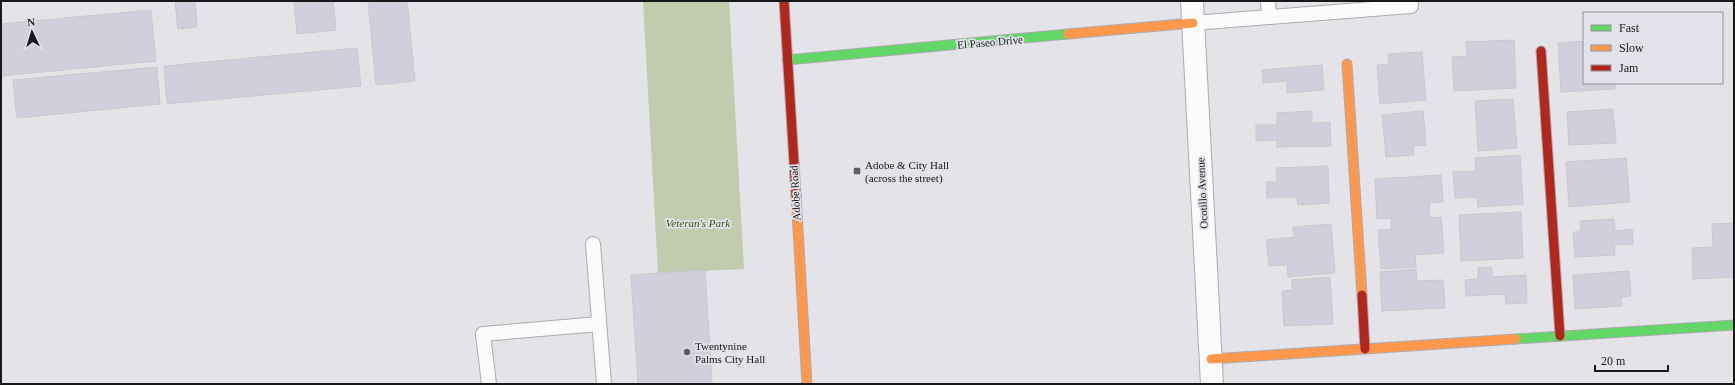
<svg xmlns="http://www.w3.org/2000/svg" width="1735" height="385" font-family="Georgia,serif">
  <rect width="100%" height="100%" fill="#e3e3e8"/>
  <polygon fill="#c0ccad" points="643,1 729,1 744,269 658,273"/>
  <g fill="#d0cfdc" stroke="#c9c9cc">
    <polygon points="175,1 195,1 197,27 178,29"/>
    <polygon points="294,1 333,1 336,30 297,34"/>
    <polygon points="368,1 407,1 415,81 376,85"/>
    <polygon points="151,10 156,61 1,76 1,24"/>
    <polygon points="1514,40 1516,88 1454,91 1452,57 1467,56 1466,42"/>
    <polygon points="1584,41 1584,83 1615,83 1615,89 1561,92 1558,43"/>
    <polygon points="357,48 361,86 167,104 164,66"/>
    <polygon points="1422,52 1426,100 1380,104 1377,65 1389,64 1388,54"/>
    <polygon points="1322,65 1324,90 1287,93 1287,81 1263,83 1262,70"/>
    <polygon points="157,67 160,104 17,118 13,80"/>
    <polygon points="1513,99 1517,148 1478,151 1475,101"/>
    <polygon points="1613,109 1616,143 1569,145 1567,112"/>
    <polygon points="1312,111 1312,123 1330,122 1331,146 1277,147 1277,140 1256,141 1256,125 1277,125 1277,113"/>
    <polygon points="1423,111 1426,145 1413,146 1414,155 1386,157 1382,115"/>
    <polygon points="1520,155 1523,204 1478,207 1477,197 1455,198 1453,172 1476,171 1475,158"/>
    <polygon points="1626,158 1630,202 1569,207 1566,162"/>
    <polygon points="1328,166 1329,203 1298,205 1297,197 1267,198 1266,182 1277,182 1276,168"/>
    <polygon points="1441,175 1443,202 1429,203 1430,218 1441,217 1444,253 1415,255 1416,267 1381,269 1378,230 1391,229 1391,218 1377,219 1375,179"/>
    <polygon points="1521,212 1523,258 1461,261 1459,215"/>
    <polygon points="1614,219 1615,231 1632,229 1633,244 1614,245 1615,255 1575,257 1573,232 1581,232 1580,221"/>
    <polygon points="1734,223 1734,277 1693,279 1692,248 1713,247 1712,224"/>
    <polygon points="1331,224 1335,273 1288,277 1287,265 1269,266 1266,240 1294,237 1293,227"/>
    <polygon points="1492,267 1492,277 1526,275 1527,303 1506,304 1505,294 1466,296 1465,280 1478,279 1478,268"/>
    <polygon points="1416,269 1417,281 1443,280 1445,308 1382,311 1380,272"/>
    <polygon points="705,270 712,384 638,384 631,275"/>
    <polygon points="1629,271 1631,296 1621,297 1622,306 1575,309 1573,275"/>
    <polygon points="1330,277 1333,324 1284,326 1282,291 1292,290 1292,280"/>
  </g>
  <g fill="none" stroke-linecap="round" stroke-linejoin="round">
    <g stroke="#ababaf" stroke-width="16">
      <g id="lane">
        <polyline points="1268,1 1269,17"/>
        <polyline points="1193,23 1411,6 1410,1"/>
        <polyline points="593,244 604,384"/>
        <polyline points="489,384 483,334 599,324"/>
      </g>
    </g>
    <g stroke="#ababaf" stroke-width="24">
      <polyline id="street" points="1192,1 1212,384"/>
    </g>
    <g stroke="#ababaf" stroke-width="11">
      <g id="fast">
        <polyline points="787,60 1068,34"/>
        <polyline points="1516,339 1734,325"/>
      </g>
    </g>
    <g stroke="#ababaf" stroke-width="11">
      <g id="slow">
        <polyline points="1068,34 1193,23"/>
        <polyline points="1347,64 1362,295"/>
        <polyline points="796,195 807,384"/>
        <polyline points="1211,359 1516,339"/>
      </g>
    </g>
    <g stroke="#ababaf" stroke-width="11">
      <g id="jam">
        <polyline points="784,1 796,195"/>
        <polyline points="1541,51 1560,336"/>
        <polyline points="1362,295 1365,349"/>
      </g>
    </g>
    <use href="#lane" stroke="#fbfbfc" stroke-width="14"/>
    <use href="#street" stroke="#fbfbfc" stroke-width="22"/>
    <use href="#fast" stroke="#63d668" stroke-width="9"/>
    <use href="#slow" stroke="#ff974d" stroke-width="9"/>
    <use href="#jam" stroke="#b3261e" stroke-width="9"/>
  </g>
  <g fill="#5f5f63" stroke="#e1e2ea" stroke-width="1.5">
    <rect x="853" y="167" width="8" height="8" rx="2"/>
    <circle cx="687" cy="352" r="4"/>
  </g>
  <g text-anchor="middle" dominant-baseline="central" stroke-width="3.5" stroke-linejoin="round" paint-order="stroke">
    <g font-size="11" fill="#18181b" stroke="#e1e2ea">
      <text transform="translate(990 42) rotate(-5)">El Paseo Drive</text>
      <text transform="translate(795 193) rotate(-93)">Adobe Road</text>
      <text transform="translate(1202 193) rotate(-93)">Ocotillo Avenue</text>
    </g>
    <g font-size="11" fill="#18181b" stroke="#e1e2ea" text-anchor="start">
      <text x="865" y="165">Adobe &amp; City Hall<tspan x="865" dy="13">(across the street)</tspan></text>
      <text x="695" y="346">Twentynine<tspan x="695" dy="13">Palms City Hall</tspan></text>
    </g>
    <g font-size="11" font-style="italic" fill="#3c4f0b" stroke="#e1e2ea">
      <text x="698" y="223">Veteran's Park</text>
    </g>
  </g>
  <rect width="1735" height="385" fill="none" stroke="#18181b" stroke-width="4"/>
  <rect x="1583" y="12" width="140" height="72" fill="#e1e2ea" stroke="#919197"/>
  <rect x="1591" y="25" width="20" height="6" fill="#63d668" stroke="#919197"/>
  <text x="1619" y="32" font-size="12" fill="#18181b">Fast</text>
  <rect x="1591" y="45" width="20" height="6" fill="#ff974d" stroke="#919197"/>
  <text x="1619" y="52" font-size="12" fill="#18181b">Slow</text>
  <rect x="1591" y="65" width="20" height="6" fill="#b3261e" stroke="#919197"/>
  <text x="1619" y="72" font-size="12" fill="#18181b">Jam</text>
  <g transform="translate(32 32) rotate(356)" stroke="#e1e2ea" stroke-width="3" paint-order="stroke">
  <path d="M0-3L7 15L0 10L-7 15Z" fill="#18181b"/>
  <text y="-6" font-size="11" font-weight="bold" text-anchor="middle" fill="#18181b">N</text>
  </g>
  <path d="M1595 365v6h73v-6" fill="none" stroke="#18181b" stroke-width="2"/>
  <text x="1601" y="365" font-size="12" fill="#18181b" stroke="#e1e2ea" stroke-width="3" paint-order="stroke">20 m</text>
</svg>
